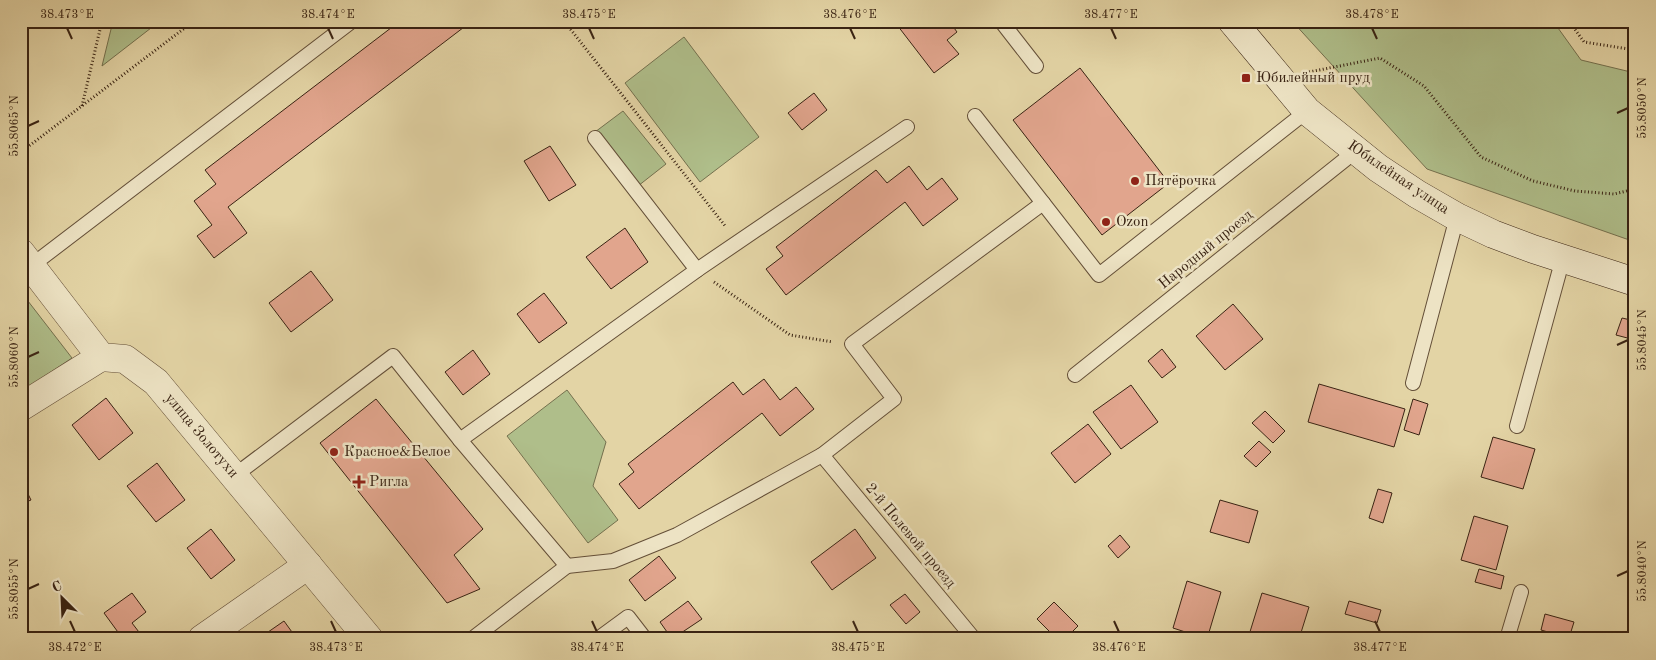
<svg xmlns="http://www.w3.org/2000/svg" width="1656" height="660" font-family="'Old Standard TT',serif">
  <rect width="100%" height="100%" fill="#e3d4a5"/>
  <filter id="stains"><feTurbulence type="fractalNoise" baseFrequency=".004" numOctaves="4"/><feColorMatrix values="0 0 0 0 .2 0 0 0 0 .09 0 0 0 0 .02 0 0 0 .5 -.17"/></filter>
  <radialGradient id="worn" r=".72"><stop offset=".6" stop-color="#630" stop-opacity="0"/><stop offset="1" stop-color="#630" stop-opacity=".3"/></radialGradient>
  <g fill="#afbe8a" stroke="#74704e">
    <polygon points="113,21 160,21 102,66"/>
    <polygon points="1292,21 1553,21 1581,60 1635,73 1635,242 1427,169"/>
    <polygon points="684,37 759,137 700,182 625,83"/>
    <polygon points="623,111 666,164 638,186 595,132"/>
    <polygon points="21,292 72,358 21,392"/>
    <polygon points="567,390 606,442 593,486 618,520 588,543 507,436"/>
  </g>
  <g fill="#e1a58d" stroke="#392313">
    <polygon points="400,21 472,21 228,207 247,233 214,258 197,236 212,225 194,201 216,184 205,170"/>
    <polygon points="894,21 949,21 957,32 947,40 959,54 934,73"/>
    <polygon points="1080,68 1169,183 1102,235 1013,120"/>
    <polygon points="814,93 827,110 802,130 788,113"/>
    <polygon points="550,146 576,185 549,201 524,161"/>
    <polygon points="909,166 927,190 942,178 958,199 923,226 905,202 786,295 766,269 783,256 776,247 876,170 887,183"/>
    <polygon points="625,228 648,262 611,289 586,257"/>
    <polygon points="311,271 333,300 291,332 269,303"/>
    <polygon points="544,293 567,323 539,343 517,314"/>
    <polygon points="1233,304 1263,339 1225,370 1196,336"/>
    <polygon points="1622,318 1635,321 1635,340 1616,335"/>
    <polygon points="1162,349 1176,367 1162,378 1148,361"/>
    <polygon points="473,350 490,374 463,395 445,372"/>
    <polygon points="764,379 780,400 796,387 814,409 780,436 762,413 639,509 619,484 634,472 628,464 733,382 743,395"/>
    <polygon points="1319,384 1405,409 1394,447 1308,422"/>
    <polygon points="1131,385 1158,422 1121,449 1093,412"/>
    <polygon points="106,398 133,433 99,460 72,425"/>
    <polygon points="376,399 483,529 454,555 480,589 447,603 320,443"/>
    <polygon points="1413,399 1428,404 1419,435 1404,430"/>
    <polygon points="1265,411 1285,431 1273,443 1252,423"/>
    <polygon points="1088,424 1111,454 1075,483 1051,453"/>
    <polygon points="1493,437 1535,449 1523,489 1481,477"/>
    <polygon points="1259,441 1271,452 1256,467 1244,456"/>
    <polygon points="157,463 185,500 156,522 127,486"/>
    <polygon points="21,480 31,500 21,504"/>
    <polygon points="1378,489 1392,493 1383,523 1369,518"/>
    <polygon points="1220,500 1258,511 1249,543 1210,532"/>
    <polygon points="1474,516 1508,526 1496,570 1461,560"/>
    <polygon points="211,529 235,560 211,579 187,548"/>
    <polygon points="855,529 876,558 832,590 811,562"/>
    <polygon points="1120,535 1130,547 1118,558 1108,546"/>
    <polygon points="659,556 676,578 645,601 629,580"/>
    <polygon points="1479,569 1504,576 1501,589 1475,582"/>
    <polygon points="1187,581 1221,592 1207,639 1173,628"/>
    <polygon points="132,593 146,612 132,623 142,636 138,639 123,639 104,613"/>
    <polygon points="1262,593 1309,607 1299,639 1262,639 1249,635"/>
    <polygon points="905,594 920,612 906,624 890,605"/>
    <polygon points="688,601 702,619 672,639 660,622"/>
    <polygon points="1349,601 1381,610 1377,623 1345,614"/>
    <polygon points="1054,602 1078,626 1065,639 1057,639 1037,619"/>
    <polygon points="1545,614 1574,622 1569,638 1541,630"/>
    <polygon points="284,621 297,639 258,639"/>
    <polygon points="1437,633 1459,639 1436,639"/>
  </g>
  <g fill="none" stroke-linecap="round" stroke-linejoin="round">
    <g stroke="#644f38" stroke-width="16">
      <g id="lane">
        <polyline points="1001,21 1036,66"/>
        <polyline points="595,138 697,270"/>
        <polyline points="1043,203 1099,275 1307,111"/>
        <polyline points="31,266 352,21"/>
        <polyline points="1075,375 1357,150"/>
        <polyline points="1413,383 1457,217"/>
        <polyline points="1517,426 1563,258"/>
        <polyline points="460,440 697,270 907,127"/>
        <polyline points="822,455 974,639"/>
        <polyline points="234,476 393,356 460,440 567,566 613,561 677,535 822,455 894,399 852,344 1043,203 975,116"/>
        <polyline points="472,639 567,566"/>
        <polyline points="598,639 628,617 645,639"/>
        <polyline points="1507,639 1521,592"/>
      </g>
    </g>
    <g stroke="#644f38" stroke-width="29">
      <g id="street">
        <polyline points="21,253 101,357 125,359 156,382 369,639"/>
        <polyline points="21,407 101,357"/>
        <polyline points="202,639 308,565"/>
      </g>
    </g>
    <g stroke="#392313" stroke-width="29">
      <polyline id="secondary" points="1232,21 1307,111 1378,168 1417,194 1457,217 1493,234 1533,249 1635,282"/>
    </g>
    <g stroke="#392313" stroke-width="3" stroke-dasharray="1 2.5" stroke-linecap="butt">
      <polyline points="564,21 726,227"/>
      <polyline points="1569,21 1584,42 1635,50"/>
      <polyline points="1309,72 1380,58 1424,86 1481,157 1533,181 1575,191 1614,194 1635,189"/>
      <polyline points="82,106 102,21"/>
      <polyline points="21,152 194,21"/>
      <polyline points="714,282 790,335 833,342"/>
    </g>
    <use href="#lane" stroke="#ede3c4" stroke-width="14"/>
    <use href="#street" stroke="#ede3c4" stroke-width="28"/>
    <use href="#secondary" stroke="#ede3c4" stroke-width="28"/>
  </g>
  <path fill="none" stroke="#392313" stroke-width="2" d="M 67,28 L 72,39M 328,28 L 333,39M 589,28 L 594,39M 850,28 L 855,39M 1111,28 L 1116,39M 1372,28 L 1377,39M 1617,113 L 1628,108M 28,126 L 39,121M 1617,345 L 1628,340M 28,357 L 39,352M 1617,576 L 1628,571M 28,589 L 39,584M 70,621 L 75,632M 331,621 L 336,632M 592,621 L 597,632M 853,621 L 858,632M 1114,621 L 1119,632M 1375,621 L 1380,632"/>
  <g fill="#8f2418" stroke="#ede3c4" stroke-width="2">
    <rect x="1241" y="73" width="10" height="10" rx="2.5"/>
    <circle cx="1135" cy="181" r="5"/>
    <circle cx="1106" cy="222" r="5"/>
    <circle cx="334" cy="452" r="5"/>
    <path d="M356.5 474.5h5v5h5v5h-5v5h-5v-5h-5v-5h5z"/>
  </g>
  <g text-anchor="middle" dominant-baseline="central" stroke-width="5" stroke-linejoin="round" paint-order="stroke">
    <g font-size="15" fill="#392313" stroke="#ede3c4" text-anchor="start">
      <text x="1256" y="78">Юбилейный пруд</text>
      <text x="1145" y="181">Пятёрочка</text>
      <text x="1116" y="222">Ozon</text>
      <text x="344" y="452">Красное&amp;Белое</text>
      <text x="369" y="482">Ригла</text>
    </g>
    <g font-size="15" fill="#392313" stroke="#ede3c4">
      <text transform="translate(1398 178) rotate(34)">Юбилейная улица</text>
      <text transform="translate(1206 250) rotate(-39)">Народный проезд</text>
      <text transform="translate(201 436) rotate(50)">улица Золотухи</text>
      <text transform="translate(910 536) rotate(50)">2-й Полевой проезд</text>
    </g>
  </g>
  <rect width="1656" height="660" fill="none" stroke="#e3d4a5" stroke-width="55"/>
  <g transform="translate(62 598) rotate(336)" stroke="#ede3c4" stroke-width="4" paint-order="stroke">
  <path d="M0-4L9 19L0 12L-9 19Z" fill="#392313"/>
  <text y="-8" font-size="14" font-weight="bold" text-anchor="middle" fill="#392313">С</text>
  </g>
  <rect x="28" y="28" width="1600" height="604" fill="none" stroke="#392313" stroke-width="2"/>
  <g font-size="12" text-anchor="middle" fill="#392313">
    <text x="67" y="18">38.473°E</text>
    <text x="328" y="18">38.474°E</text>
    <text x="589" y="18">38.475°E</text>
    <text x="850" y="18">38.476°E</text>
    <text x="1111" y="18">38.477°E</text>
    <text x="1372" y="18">38.478°E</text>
    <text transform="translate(1642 108) rotate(-90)" y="4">55.8050°N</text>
    <text transform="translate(14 126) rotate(-90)" y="4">55.8065°N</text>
    <text transform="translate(1642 340) rotate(-90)" y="4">55.8045°N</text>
    <text transform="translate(14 357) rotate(-90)" y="4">55.8060°N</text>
    <text transform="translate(1642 571) rotate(-90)" y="4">55.8040°N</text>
    <text transform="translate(14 589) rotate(-90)" y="4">55.8055°N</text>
    <text x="75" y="651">38.472°E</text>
    <text x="336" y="651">38.473°E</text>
    <text x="597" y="651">38.474°E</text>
    <text x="858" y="651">38.475°E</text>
    <text x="1119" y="651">38.476°E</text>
    <text x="1380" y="651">38.477°E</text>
  </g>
  <rect width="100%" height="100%" filter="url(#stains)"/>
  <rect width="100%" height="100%" fill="url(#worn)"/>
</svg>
